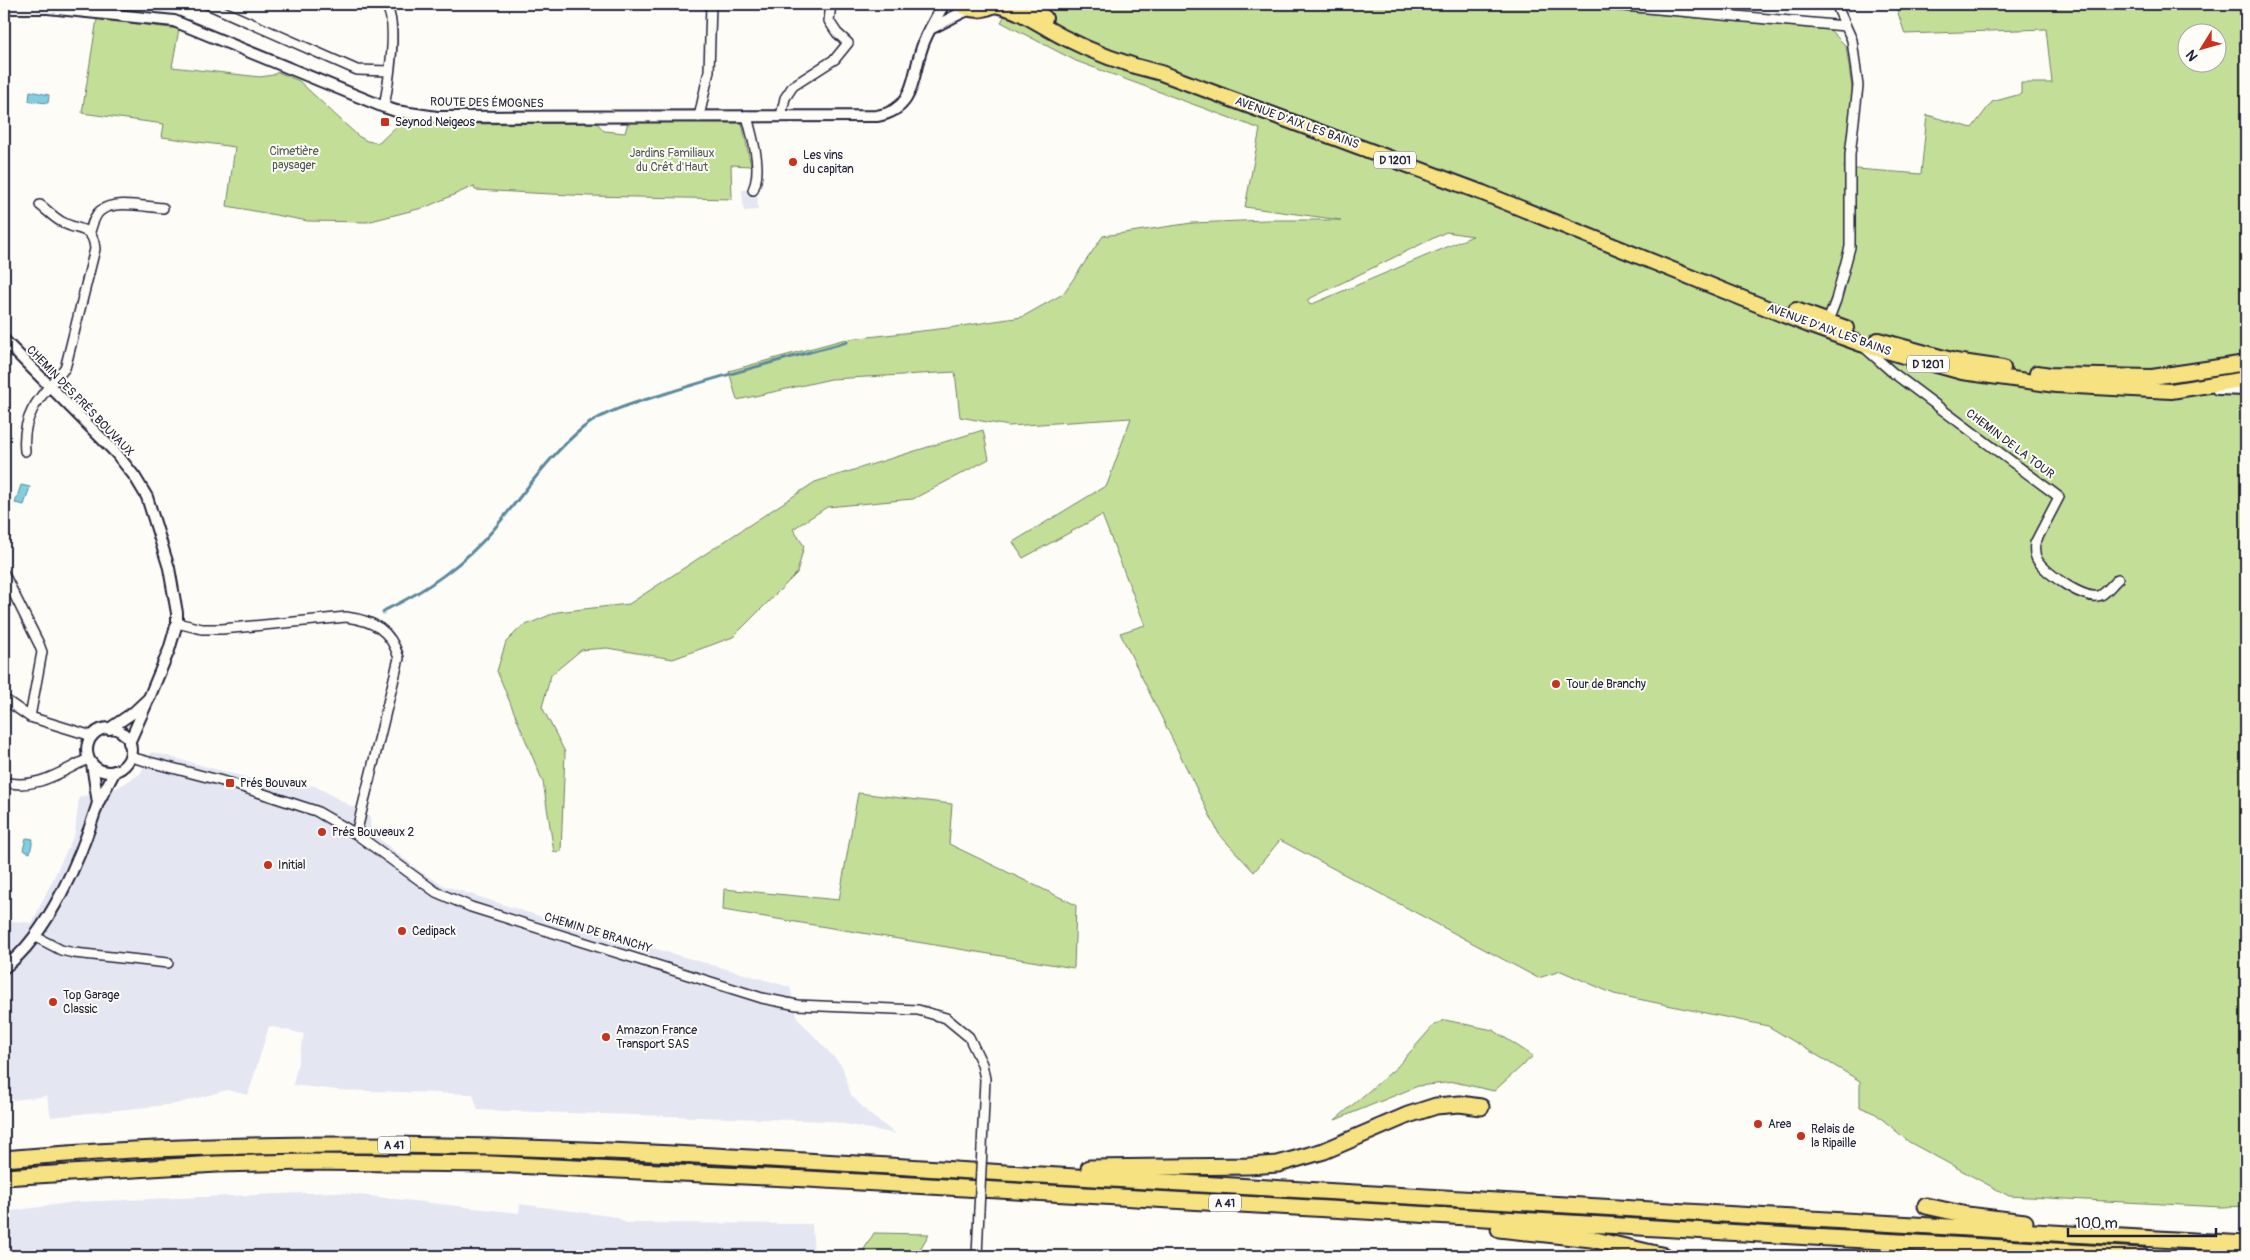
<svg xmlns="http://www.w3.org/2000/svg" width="2250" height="1260" font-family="Pangolin,sans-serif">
  <rect width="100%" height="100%" fill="#fdfcf7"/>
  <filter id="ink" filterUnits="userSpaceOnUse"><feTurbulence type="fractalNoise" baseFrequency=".02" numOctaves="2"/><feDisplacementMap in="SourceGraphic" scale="10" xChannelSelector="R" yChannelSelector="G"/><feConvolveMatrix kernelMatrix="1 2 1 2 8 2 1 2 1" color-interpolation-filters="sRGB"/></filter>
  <g filter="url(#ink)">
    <g fill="#e4e6f1">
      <polygon points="742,190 757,190 758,210 744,211"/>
      <polygon points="152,752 252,779 315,786 370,817 371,832 419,871 445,886 539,916 790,987 798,1019 842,1066 851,1095 869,1114 896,1134 829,1121 478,1110 473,1094 337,1090 293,1085 304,1034 269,1026 248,1095 227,1090 175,1104 51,1117 47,1096 4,1101 4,920 32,923 75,833 79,797 117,788 140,774"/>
      <polygon points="333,1192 519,1213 520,1204 616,1217 626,1223 812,1224 814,1256 16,1256 4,1252 4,1212 75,1202"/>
    </g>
    <g fill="#c3df97" stroke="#728069" fill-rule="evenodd">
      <path d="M 1012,4 L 1542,4 L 1830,30 L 1846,46 L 1853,95 L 1844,168 L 1921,174 L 1927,115 L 1972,128 L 1992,102 L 2021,94 L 2021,83 L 2052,83 L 2046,29 L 1905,34 L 1895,4 L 2246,4 L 2246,1206 L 2221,1207 L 2009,1196 L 1909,1142 L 1876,1114 L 1860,1107 L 1860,1081 L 1768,1026 L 1614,994 L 1561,971 L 1538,978 L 1280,840 L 1254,872 L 1219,834 L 1120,633 L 1145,625 L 1102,515 L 1023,558 L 1013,542 L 1107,485 L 1131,418 L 1009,426 L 960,417 L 955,372 L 831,379 L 737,400 L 729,371 L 842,340 L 948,328 L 1022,317 L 1063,294 L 1103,236 L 1192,223 L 1266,220 L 1341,220 L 1245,207 L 1260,129 L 1076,61 L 1001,22 ZM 2188,32 L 2218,32 L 2218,62 L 2188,62 ZM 1446,232 L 1473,236 L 1310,305 L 1307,300 L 1317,295 Z"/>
      <polygon points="97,19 179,29 172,67 260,77 273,75 278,72 299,81 358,136 367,141 379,143 401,122 469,124 597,123 604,131 625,133 628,122 742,123 751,166 731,165 732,199 590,196 475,190 474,186 426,207 367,222 308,221 227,206 235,147 162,137 164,124 82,113"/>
      <polygon points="983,430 989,459 913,499 827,507 793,529 804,546 797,573 733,637 673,659 607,648 581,650 551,675 542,707 565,752 561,851 554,852 543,782 497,671 506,642 521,627 557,612 629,604 815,482"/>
      <polygon points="858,793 952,804 949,844 1076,905 1074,968 723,910 724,889 839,900"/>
      <polygon points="1445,1020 1493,1030 1533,1056 1494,1091 1454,1082 1418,1086 1335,1120 1397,1067 1434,1025"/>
      <polygon points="874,1233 929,1234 916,1256 860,1256"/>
    </g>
    <g fill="#80cede" stroke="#5a899d">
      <polygon points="30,91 49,95 48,103 29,101"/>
      <polygon points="21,485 30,487 24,505 15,503"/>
      <polygon points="26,838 33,839 30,853 23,850"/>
    </g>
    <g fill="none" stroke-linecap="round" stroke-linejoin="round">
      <path stroke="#5a899d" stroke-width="3" d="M 383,613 L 385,610 C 425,592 466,562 494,529 C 524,494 548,456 584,427 C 607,410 638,402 664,394 C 725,374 786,359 847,342"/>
      <g stroke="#22223b" stroke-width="12">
        <g id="minor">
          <polyline points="207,4 357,70 389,71"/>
          <path d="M 384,4 C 400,18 388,85 384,107"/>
          <polyline points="1603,4 1845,26"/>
          <path d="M 747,116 C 752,137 763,169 753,190"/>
          <polyline points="781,116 785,98 793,86 835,59 848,43 837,33 829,21 831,4"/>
          <polyline points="699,117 709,71 711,4"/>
          <path d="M 90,232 C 92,225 94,216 100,211 C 115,199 145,207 163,208"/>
          <polyline points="1828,321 1836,300 1850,247 1850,155 1858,86 1852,40 1836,4"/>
          <path d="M 1865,348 L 1892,372 L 2059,497 L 2035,543 C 2034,550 2034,555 2038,561 C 2047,574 2086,602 2101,595 C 2107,592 2113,583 2118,579"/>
          <path d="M 25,451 C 21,413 42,395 65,368 L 67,361 L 95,249 C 93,225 79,232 62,222 C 54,218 47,210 40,205"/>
          <polyline points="4,574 39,644 42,652 30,717"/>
          <path d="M 177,623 L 202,629 L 222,629 L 346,617 C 374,621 390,629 399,658 L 356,834"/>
          <polyline points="4,699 30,717 92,736"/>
          <polyline points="130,757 230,783 316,811 356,834 436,892 471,907 762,998 797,1005 918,1010 946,1018 969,1037 982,1064 985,1079 982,1148"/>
          <path d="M 4,782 C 37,790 60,772 88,759"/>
          <polyline points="36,937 61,950 74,953 168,963"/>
          <polyline points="977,1256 979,1210"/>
        </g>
      </g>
      <g stroke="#22223b" stroke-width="14">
        <g id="tertiary">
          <path d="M 4,8 L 48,8 L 174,21 L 384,107 L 396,111 L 437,117 L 877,116 C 918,109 911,73 924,42 C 929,29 937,16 944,4"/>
          <polyline points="932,28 961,13 971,9"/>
          <polyline points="4,340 116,453 135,477 147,497 169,568 177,613 177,623 169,650 149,698"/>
          <polyline points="2217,389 2246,390"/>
          <circle cx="109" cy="750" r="22"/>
          <polyline points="109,729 134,712 149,698 129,743"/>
          <polyline points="92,764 98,803 115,771"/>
          <path d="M 4,968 C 49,934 81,857 98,803"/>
        </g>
      </g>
      <g stroke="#22223b" stroke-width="18">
        <g id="primary">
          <path d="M 959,4 C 971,12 984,11 996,4"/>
          <polyline points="1026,4 1045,18"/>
          <path d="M 994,5 C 1019,8 1041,26 1063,37 C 1094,53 1127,65 1161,73 L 1483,193 L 1811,326 L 1861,344 L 1962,372 L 2056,385 L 2171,391 L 2246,379"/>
          <polyline points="1796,310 1846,328"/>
          <polyline points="1878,340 1955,361 2003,368"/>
          <polyline points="2037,373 2050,375 2152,377 2246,363"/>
        </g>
      </g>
      <g stroke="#22223b" stroke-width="19">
        <g id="motorway">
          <path d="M 4,1159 C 349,1128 696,1155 1041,1175 C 1443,1198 1844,1221 2246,1244"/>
          <polyline points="1089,1168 1249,1166 1278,1164 1324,1151 1408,1115 1436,1106 1460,1104 1481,1107"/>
          <polyline points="4,1177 217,1164 308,1162 491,1164 808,1179 2142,1256"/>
          <polyline points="1926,1206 1967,1215 2025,1222"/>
          <polyline points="1499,1229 1591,1239 1665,1256"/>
        </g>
      </g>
      <use href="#minor" stroke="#fdfcf7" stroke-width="9"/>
      <use href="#tertiary" stroke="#fdfcf7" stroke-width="10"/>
      <use href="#primary" stroke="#f6e281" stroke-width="14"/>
      <use href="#motorway" stroke="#f6e281" stroke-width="15"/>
      <g stroke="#22223b" stroke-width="12" stroke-linecap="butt">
        <polyline id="minor-bridge" points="979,1210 982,1148"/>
      </g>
      <use href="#minor-bridge" stroke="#fdfcf7" stroke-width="9"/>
    </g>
  </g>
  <g fill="#c8321e" stroke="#fdfcf7" stroke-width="2">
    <rect x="380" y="117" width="10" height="10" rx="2.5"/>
    <circle cx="793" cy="162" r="5"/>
    <circle cx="1556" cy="684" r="5"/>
    <rect x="225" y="778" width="10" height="10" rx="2.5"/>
    <circle cx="322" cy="832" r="5"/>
    <circle cx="268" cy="865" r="5"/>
    <circle cx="402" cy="931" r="5"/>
    <circle cx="53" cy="1002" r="5"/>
    <circle cx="606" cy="1037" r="5"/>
    <circle cx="1758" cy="1124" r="5"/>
    <circle cx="1801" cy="1136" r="5"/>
  </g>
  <g text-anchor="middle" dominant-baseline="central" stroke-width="4" stroke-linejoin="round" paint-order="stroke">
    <g fill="#fdfcf7" stroke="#646373" stroke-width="1">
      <rect x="1374" y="151.5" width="42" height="17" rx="4"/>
      <rect x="1907" y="355.5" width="42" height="17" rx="4"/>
      <rect x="378" y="1136.5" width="32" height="17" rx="4"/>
      <rect x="1209" y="1194.5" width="32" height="17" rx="4"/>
    </g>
    <g font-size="11" font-weight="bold" fill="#22223b">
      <text x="1395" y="160">D 1201</text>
      <text x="1928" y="364">D 1201</text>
      <text x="394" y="1145">A 41</text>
      <text x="1225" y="1203">A 41</text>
    </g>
    <g font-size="12" fill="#22223b" stroke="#fdfcf7">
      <text transform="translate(487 103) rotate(1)">ROUTE DES ÉMOGNES</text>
      <text transform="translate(1297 123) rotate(20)">AVENUE D'AIX LES BAINS</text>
      <text transform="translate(1829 330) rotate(20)">AVENUE D'AIX LES BAINS</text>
      <text transform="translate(80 401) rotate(46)">CHEMIN DES PRÉS BOUVAUX</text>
      <text transform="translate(2010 444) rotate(37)">CHEMIN DE LA TOUR</text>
      <text transform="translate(598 933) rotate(17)">CHEMIN DE BRANCHY</text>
    </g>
    <g font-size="12" fill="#22223b" stroke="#fdfcf7" text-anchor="start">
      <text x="395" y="122">Seynod Neigeos</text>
      <text x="803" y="155">Les vins<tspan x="803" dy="14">du capitan</tspan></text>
      <text x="1566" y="684">Tour de Branchy</text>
      <text x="240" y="783">Prés Bouvaux</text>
      <text x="332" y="832">Prés Bouveaux 2</text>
      <text x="278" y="865">Initial</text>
      <text x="412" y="931">Cedipack</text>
      <text x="63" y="995">Top Garage<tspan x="63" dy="14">Classic</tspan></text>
      <text x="616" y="1030">Amazon France<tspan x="616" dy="14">Transport SAS</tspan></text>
      <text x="1768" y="1124">Area</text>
      <text x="1811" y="1129">Relais de<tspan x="1811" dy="14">la Ripaille</tspan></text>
    </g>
    <g font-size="12" fill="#525b57" stroke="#fdfcf7">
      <text x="294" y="151">Cimetière<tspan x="294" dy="14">paysager</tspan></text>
      <text x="672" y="153">Jardins Familiaux<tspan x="672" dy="14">du Crêt d'Haut</tspan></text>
    </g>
  </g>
  <rect width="2250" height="1260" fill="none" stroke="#fdfcf7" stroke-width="20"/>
  <rect x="10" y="10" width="2230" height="1240" fill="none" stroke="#22223b" stroke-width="2" filter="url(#ink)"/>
  <g transform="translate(2202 48) rotate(233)"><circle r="24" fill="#fdfcf7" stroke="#a5a5ac"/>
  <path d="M0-4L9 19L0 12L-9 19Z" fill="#c8321e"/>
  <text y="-8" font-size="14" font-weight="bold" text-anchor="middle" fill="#22223b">N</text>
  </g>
  <path d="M2068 1228v8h148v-8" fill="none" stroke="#22223b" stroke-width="2.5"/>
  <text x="2075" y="1228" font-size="15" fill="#22223b" stroke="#fdfcf7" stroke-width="4" paint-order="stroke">100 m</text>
</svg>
